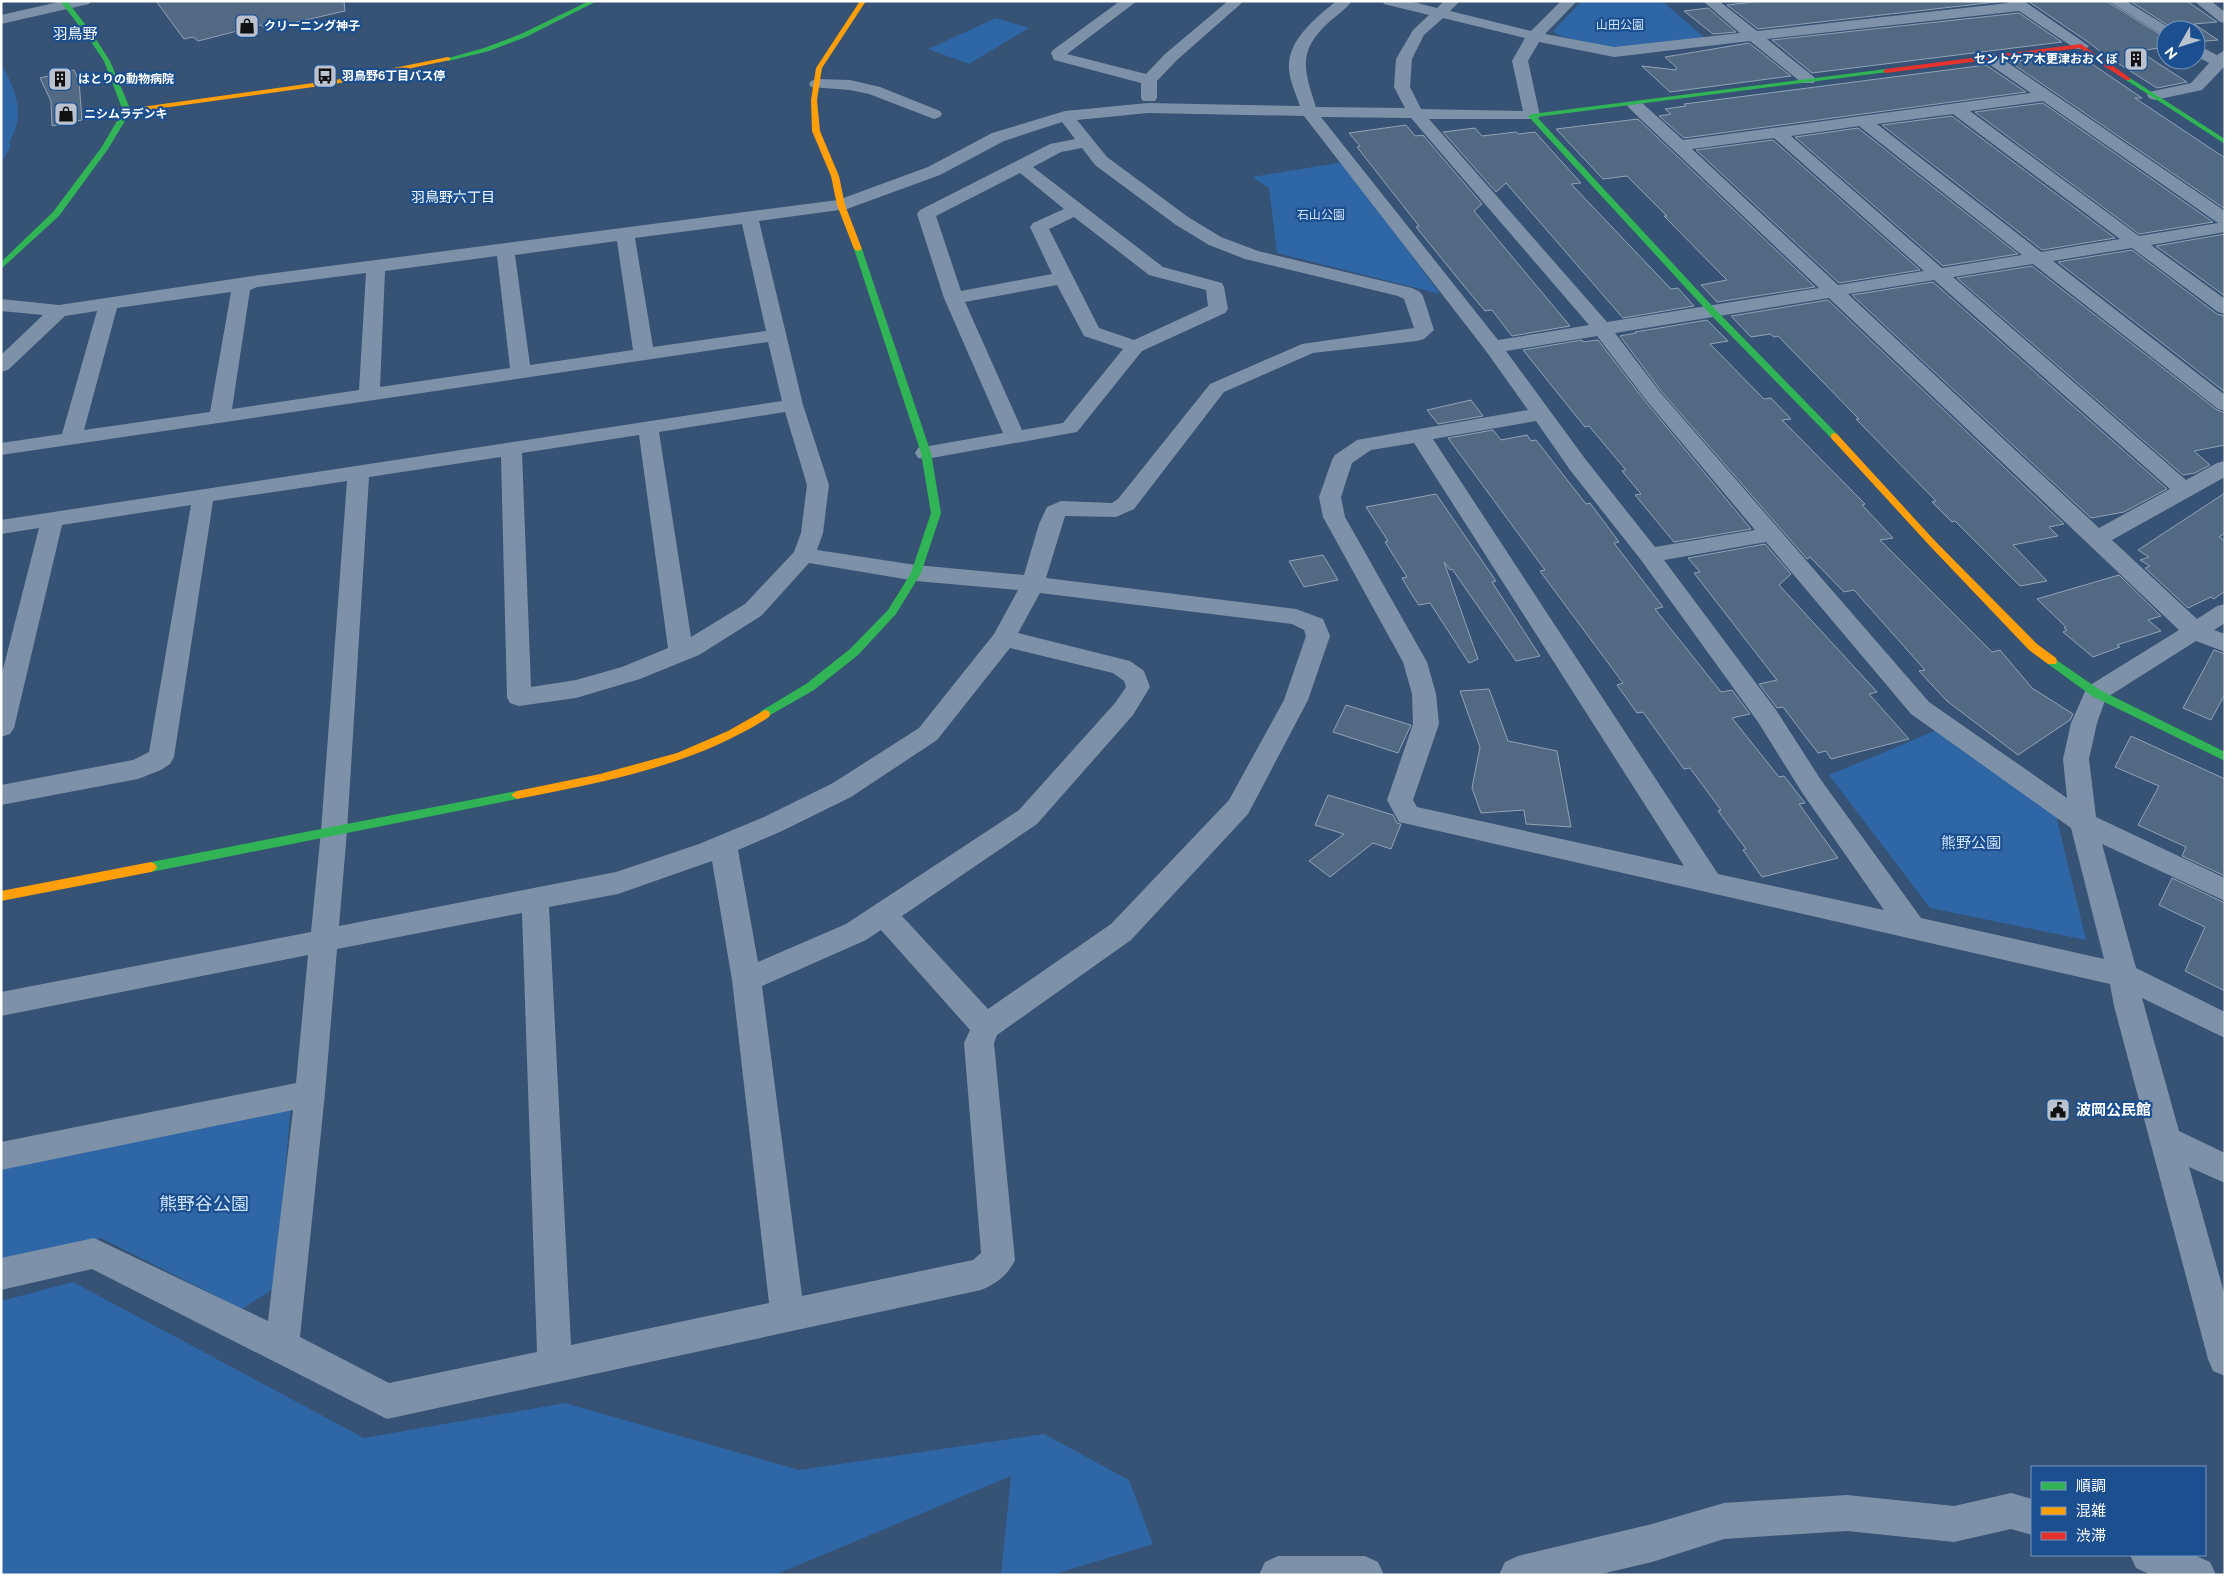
<svg xmlns="http://www.w3.org/2000/svg" width="2226" height="1576" font-family="Raleway,'Noto Sans JP',sans-serif">
  <rect width="100%" height="100%" fill="#365274"/>
  <g fill="#2f66a5">
    <polygon points="1582,1 1662,1 1705,38 1617,49 1560,36 1553,31"/>
    <polygon points="996,18 1029,28 969,64 928,49"/>
    <path d="M 1,63 C 15,89 27,115 9,142 L 11,146 L 1,163 Z"/>
    <polygon points="1343,162 1440,294 1277,253 1269,188 1252,177"/>
    <polygon points="1935,731 1967,754 2055,811 2086,940 1930,908 1829,775"/>
    <polygon points="291,1104 275,1288 242,1309 101,1238 1,1261 1,1168"/>
    <polygon points="73,1282 364,1438 565,1403 799,1470 1044,1434 1129,1480 1153,1544 1052,1575 1001,1575 1011,1476 775,1575 1,1575 1,1301"/>
  </g>
  <g fill="#526984" stroke="#92a2b6">
    <polygon points="156,1 344,1 345,11 266,29 261,25 198,41 193,37 184,39"/>
    <polygon points="1761,1 2005,1 1758,29 1727,5"/>
    <polygon points="2028,1 2106,1 2166,38 2166,47 2139,51 2187,82 2157,88 2105,55 2088,42"/>
    <polygon points="2130,1 2187,1 2217,22 2194,24 2218,40 2196,42 2196,30 2175,30"/>
    <polygon points="1708,8 1736,32 1713,34 1684,11"/>
    <polygon points="2019,13 2062,42 1812,73 1772,40"/>
    <polygon points="1749,43 1791,76 1670,92 1642,66 1676,70 1676,67 1665,57"/>
    <polygon points="2076,53 2142,98 2135,98 2225,158 2225,209 2010,62"/>
    <polygon points="1986,65 2026,92 1684,138 1659,116 1671,114 1665,109 1686,106 1684,104"/>
    <polygon points="74,70 79,81 82,120 52,126 51,101 40,78"/>
    <polygon points="2043,103 2213,222 2139,234 1975,112"/>
    <polygon points="1952,116 2115,238 2042,250 1882,125"/>
    <polygon points="1638,119 1815,287 1717,302 1701,285 1727,280 1664,216 1667,216 1627,176 1603,179 1556,129"/>
    <polygon points="1406,125 1415,136 1423,135 1482,204 1474,211 1570,326 1512,336 1492,310 1485,311 1464,286 1416,227 1419,226 1357,147 1360,146 1349,133"/>
    <polygon points="1475,128 1482,136 1516,132 1518,134 1535,132 1581,183 1571,184 1671,289 1678,288 1694,306 1623,318 1506,183 1496,192 1443,132"/>
    <polygon points="1858,128 2018,254 1943,266 1795,137"/>
    <polygon points="1773,140 1920,270 1839,283 1696,150"/>
    <polygon points="2225,234 2225,296 2156,246"/>
    <polygon points="2132,250 2217,314 2225,316 2225,392 2058,262"/>
    <polygon points="2032,266 2217,410 2225,413 2225,445 2194,451 2210,465 2195,473 2183,475 1957,278"/>
    <polygon points="1933,282 2167,489 2124,512 2091,518 1852,295"/>
    <polygon points="1828,300 2064,524 2049,527 2058,536 2013,545 2047,581 2020,586 1955,521 1952,522 1932,502 1936,501 1856,419 1859,419 1778,336 1774,337 1770,334 1751,337 1731,316"/>
    <polygon points="1707,320 1728,341 1710,344 1764,399 1771,398 1791,419 1782,420 1865,504 1862,505 1893,538 1880,540 1992,652 2000,650 2032,688 2073,714 2070,720 2018,755 1947,701 1919,671 1925,670 1854,590 1844,592 1810,557 1807,559 1661,391 1620,336 1636,333 1635,332"/>
    <polygon points="1582,340 1583,342 1598,340 1645,401 1751,529 1674,542 1635,495 1641,494 1622,471 1626,470 1589,426 1585,427 1523,350"/>
    <polygon points="1471,400 1483,416 1438,424 1427,410"/>
    <polygon points="1493,430 1501,440 1527,435 1531,441 1536,440 1586,504 1590,503 1619,542 1614,543 1663,607 1655,609 1721,692 1732,690 1750,714 1732,718 1779,777 1784,776 1805,803 1799,804 1838,858 1762,877 1743,850 1746,849 1718,811 1721,810 1690,768 1684,769 1643,712 1637,713 1617,685 1623,683 1540,571 1545,570 1448,438"/>
    <polygon points="2225,493 2225,533 2219,537 2225,541 2225,591 2214,599 2211,597 2188,608 2145,568 2150,566 2140,560 2149,557 2138,550"/>
    <polygon points="1436,494 1496,581 1492,582 1540,656 1516,661 1452,569 1450,570 1444,562 1478,659 1469,663 1430,603 1419,605 1412,595 1402,578 1407,577 1385,542 1388,541 1366,507"/>
    <polygon points="1765,544 1791,574 1779,585 1877,692 1869,694 1909,739 1831,759 1826,751 1818,753 1783,707 1777,708 1759,684 1777,680 1694,573 1700,572 1688,558"/>
    <polygon points="1323,555 1338,580 1304,587 1289,561"/>
    <polygon points="2119,575 2161,616 2148,620 2161,631 2117,645 2120,647 2093,657 2063,632 2067,630 2064,628 2066,627 2037,599"/>
    <polygon points="2214,650 2225,654 2225,694 2211,720 2183,708"/>
    <polygon points="1489,689 1508,741 1557,751 1571,827 1526,824 1524,810 1481,813 1472,788 1480,747 1460,691"/>
    <polygon points="1346,705 1411,725 1398,753 1333,732"/>
    <polygon points="2131,736 2225,779 2225,876 2182,856 2186,847 2138,825 2159,786 2115,767"/>
    <polygon points="1328,795 1393,815 1397,823 1401,824 1391,849 1373,843 1330,877 1309,861 1344,834 1315,825"/>
    <polygon points="2172,878 2225,903 2225,991 2185,971 2205,927 2159,905"/>
  </g>
  <g fill="none" stroke-linecap="round" stroke-linejoin="round">
    <g fill="#7d92a8" fill-rule="evenodd">
      <polygon points="63,1 91,1 89,4 1,24 1,15"/>
      <polygon points="1120,1 1137,1 1067,54 1146,74 1165,54 1228,1 1244,1 1177,60 1157,81 1157,98 1155,101 1143,101 1141,98 1141,83 1054,60 1051,53 1053,50"/>
      <path d="M 1336,1 L 1352,1 C 1346,9 1337,15 1329,22 C 1297,51 1304,70 1316,107 L 1405,108 L 1394,87 L 1396,59 L 1413,30 L 1429,15 L 1384,4 L 1382,1 L 1409,1 L 1437,8 L 1444,1 L 1460,1 L 1450,11 L 1531,31 L 1561,1 L 1577,1 L 1545,34 L 1614,47 L 1740,33 L 1703,1 L 1719,1 L 1757,31 L 2008,3 L 2007,1 L 2024,1 L 2089,46 L 2086,49 L 2076,49 L 2019,11 L 1767,39 L 1814,77 L 1816,80 L 1814,83 L 1802,83 L 1750,41 L 1614,57 L 1539,42 L 1528,61 L 1540,116 L 1538,119 L 1429,119 L 1607,322 L 1819,288 L 1629,108 L 1627,105 L 1629,102 L 1641,102 L 1683,140 L 2031,93 L 1983,60 L 1981,57 L 1983,54 L 1995,54 L 2225,211 L 2225,232 L 2151,245 L 2225,299 L 2225,314 L 2218,312 L 2132,248 L 2053,261 L 2225,395 L 2225,411 L 2218,409 L 2033,264 L 1953,277 L 2186,480 L 2217,463 L 2225,461 L 2225,477 L 2112,540 L 2197,619 L 2217,606 L 2225,604 L 2225,623 L 2214,630 L 2225,634 L 2225,652 L 2196,641 L 2106,698 L 2097,723 L 2089,759 L 2096,817 L 2225,878 L 2225,901 L 2102,844 L 2136,968 L 2225,1012 L 2225,1038 L 2142,998 L 2179,1131 L 2225,1153 L 2225,1183 L 2189,1167 L 2225,1296 L 2225,1376 L 2213,1371 L 2208,1359 L 2114,1006 L 2110,984 L 1399,822 L 1387,800 L 1413,724 L 1412,694 L 1403,662 L 1323,517 L 1319,497 L 1332,460 L 1335,455 L 1357,440 L 1528,410 L 1486,351 L 1304,116 L 1148,113 L 1077,120 L 1107,157 L 1188,217 L 1221,237 L 1258,251 L 1412,288 L 1420,292 L 1423,296 L 1434,330 L 1424,339 L 1417,341 L 1313,353 L 1224,392 L 1134,509 L 1116,517 L 1065,516 L 1046,578 L 1296,609 L 1323,619 L 1330,636 L 1308,700 L 1248,814 L 1131,940 L 997,1035 L 994,1043 L 1015,1260 C 1008,1275 996,1284 981,1290 L 387,1419 L 92,1269 L 1,1290 L 1,1258 L 94,1238 L 268,1321 L 293,1110 L 1,1170 L 1,1142 L 296,1083 L 308,955 L 1,1016 L 1,992 L 311,932 L 321,831 L 347,481 L 213,501 L 174,757 L 170,764 L 161,770 L 138,779 L 1,805 L 1,785 L 133,760 L 149,752 L 191,505 L 62,525 L 14,728 L 10,734 L 1,737 L 1,677 L 39,528 L 1,534 L 1,520 L 782,401 L 768,342 L 1,455 L 1,443 L 62,434 L 97,311 L 65,316 L 8,370 L 1,372 L 1,355 L 43,315 L 1,311 L 1,299 L 59,305 L 253,276 L 838,200 L 928,167 L 992,133 L 1065,111 L 1148,103 L 1300,106 C 1296,94 1290,82 1289,69 C 1287,40 1316,18 1336,1 ZM 1443,18 L 1525,38 L 1512,61 L 1523,111 L 1421,109 L 1410,87 L 1412,59 L 1424,35 ZM 2043,101 L 2218,223 L 2139,236 L 1970,111 ZM 1953,114 L 2120,239 L 2041,252 L 1877,124 ZM 1321,117 L 1411,118 L 1589,325 L 1498,340 ZM 1062,122 L 1075,139 L 1050,144 L 920,210 L 917,214 L 944,298 L 1003,433 L 918,448 L 915,453 L 918,458 L 926,459 L 1077,432 L 1142,351 L 1225,313 L 1228,309 L 1224,287 L 1222,283 L 1163,267 L 1033,167 L 1061,152 L 1082,148 L 1095,165 L 1176,225 L 1209,245 L 1245,259 L 1398,296 L 1404,299 L 1414,328 L 1302,344 L 1210,384 L 1118,499 L 1112,503 L 1061,501 L 1047,507 L 1039,524 L 1024,575 L 916,565 L 817,550 L 823,533 L 829,485 L 803,405 L 759,221 L 847,209 L 940,175 L 1004,141 ZM 1859,126 L 2022,255 L 1942,268 L 1791,136 ZM 1774,138 L 1924,271 L 1838,285 L 1692,149 ZM 1020,173 L 1064,209 L 1033,223 L 1030,227 L 1052,274 L 961,291 L 936,216 ZM 1074,217 L 1149,275 L 1206,290 L 1208,306 L 1134,340 L 1099,328 L 1049,229 ZM 742,224 L 766,331 L 653,347 L 635,238 ZM 617,241 L 633,350 L 530,365 L 515,255 ZM 497,256 L 510,368 L 380,387 L 385,271 ZM 366,273 L 359,390 L 232,409 L 250,290 L 257,287 ZM 1934,280 L 2170,489 L 2099,528 L 1848,294 ZM 1057,285 L 1084,336 L 1123,349 L 1063,423 L 1022,430 L 965,302 ZM 231,292 L 210,412 L 84,430 L 117,308 ZM 1829,298 L 2179,630 L 2087,687 L 2071,723 L 2063,759 L 2067,798 L 1929,702 L 1660,392 L 1615,333 ZM 1597,336 L 1646,400 L 1755,530 L 1655,547 L 1586,460 L 1506,351 ZM 785,412 L 807,485 L 801,533 L 794,552 L 745,604 L 691,637 L 659,432 ZM 1536,421 L 1570,470 L 1641,560 L 1758,722 L 1803,794 L 1884,910 L 1718,874 L 1433,439 ZM 639,435 L 668,648 L 622,667 L 576,680 L 531,687 L 522,453 ZM 1414,443 L 1684,866 L 1417,807 L 1413,800 L 1439,724 L 1436,694 L 1427,662 L 1345,517 L 1341,497 L 1352,463 L 1371,450 ZM 501,457 L 507,697 L 510,703 L 519,706 L 576,698 L 640,679 L 699,655 L 761,616 L 809,563 L 916,581 L 1018,590 L 994,634 L 919,728 L 833,783 L 764,817 L 699,844 L 616,872 L 339,926 L 347,831 L 369,477 ZM 1766,542 L 1911,714 L 2071,828 L 2104,959 L 1921,918 L 1821,780 L 1776,710 L 1664,560 ZM 1040,593 L 1292,624 L 1304,630 L 1306,636 L 1284,700 L 1229,800 L 1111,924 L 988,1009 L 902,916 L 1037,824 L 1133,715 L 1150,687 L 1144,671 L 1130,661 L 1018,633 ZM 1010,648 L 1113,673 L 1124,681 L 1126,687 L 1115,703 L 1019,810 L 846,924 L 758,962 L 738,850 L 782,831 L 851,797 L 937,740 ZM 712,861 L 732,980 L 769,1303 L 571,1345 L 549,907 L 618,894 ZM 522,913 L 537,1352 L 389,1383 L 300,1337 L 325,1093 L 337,949 ZM 881,930 L 970,1030 L 964,1043 L 981,1253 L 973,1260 L 802,1296 L 762,986 L 866,940 Z"/>
      <polygon points="2108,1 2126,1 2173,30 2166,30 2166,36 2161,34"/>
      <polygon points="2194,1 2211,1 2225,12 2225,23 2220,22"/>
      <polygon points="2196,44 2217,55 2225,50 2225,66 2202,90 2155,100 2149,98 2147,95 2149,92 2191,83 2209,63 2196,56"/>
      <polygon points="817,79 850,80 880,87 940,111 942,114 940,117 934,119 869,94 850,90 811,87 809,84 811,81"/>
      <polygon points="2011,1493 2032,1499 2032,1535 2011,1529 1954,1542 1847,1531 1724,1539 1652,1562 1597,1575 1499,1575 1505,1562 1518,1556 1652,1524 1724,1503 1847,1495 1954,1506"/>
      <polygon points="2130,1555 2194,1555 2210,1562 2216,1575 2151,1575 2136,1568"/>
      <polygon points="1278,1556 1365,1556 1378,1562 1384,1575 1259,1575 1265,1562"/>
    </g>
    <g fill="#30b455" fill-rule="evenodd">
      <polygon points="60,1 67,1 92,33 110,61 131,111 108,149 59,216 1,269 1,262 53,212 101,148 123,111 104,61 87,36"/>
      <polygon points="589,1 597,1 526,37 489,51 448,61 445,59 484,48 521,34"/>
      <polygon points="1886,69 1889,71 1888,72 1537,117 1715,309 1837,434 1837,438 1831,438 1709,313 1528,116 1532,114"/>
      <polygon points="2126,78 2130,78 2225,139 2225,144 2126,80"/>
      <polygon points="855,247 862,249 931,453 941,513 921,573 896,614 858,655 814,690 765,718 761,717 760,714 761,711 806,684 850,649 888,610 911,573 931,513 921,453 854,249"/>
      <polygon points="2052,657 2100,690 2225,752 2225,761 2092,696 2048,664 2047,661 2048,658"/>
      <polygon points="517,791 523,795 517,799 151,872 147,870 145,867 147,864 151,862"/>
    </g>
    <g fill="#ff9f0a" fill-rule="evenodd">
      <polygon points="860,1 866,1 822,68 817,100 820,131 839,176 845,205 862,249 858,251 854,249 837,205 831,176 812,131 811,100 816,68"/>
      <polygon points="448,57 450,58 450,60 335,84 127,113 123,111 127,109 335,80"/>
      <polygon points="1834,433 1837,434 1935,541 2037,644 2056,658 2057,661 2056,664 2048,664 2029,650 1929,545 1831,438 1831,434"/>
      <path d="M 765,710 L 769,711 L 770,714 L 769,717 C 693,766 604,782 517,799 L 511,795 L 517,791 L 600,774 L 677,753 L 728,731 Z"/>
      <polygon points="151,862 155,864 157,867 155,870 151,872 1,901 1,891"/>
    </g>
    <polygon fill="#e5322d" fill-rule="evenodd" points="2081,44 2130,78 2130,80 2126,80 2096,61 2080,48 1886,73 1883,71 1886,69"/>
  </g>
  <defs>
    <g id="shop-square" transform="scale(1.25)"><rect x="-9" y="-9" width="18" height="18" rx="4" fill="#b9c2ce" stroke="#1b4f8f"/><path d="M-5-2.5h2.3a2.7 3.5 0 0 1 5.4 0H5L5.5 6h-11ZM-1.5-2.5h3a1.5 2.3 0 0 0-3 0Z" fill="#111"/></g>
    <g id="building-square" transform="scale(1.25)"><rect x="-9" y="-9" width="18" height="18" rx="4" fill="#b9c2ce" stroke="#1b4f8f"/><path d="M-4-6H4V6H1V3H-1V6H-4ZM-2.5-4.3h1.7v1.8h-1.7ZM.8-4.3h1.7v1.8H.8ZM-2.5-1h1.7V.8h-1.7ZM.8-1h1.7V.8H.8Z" fill="#111"/></g>
    <g id="bus-square" transform="scale(1.25)"><rect x="-9" y="-9" width="18" height="18" rx="4" fill="#b9c2ce" stroke="#1b4f8f"/><path d="M-5-6H5V4H4V6H2V4H-2V6H-4V4H-5ZM-3.5-4V0h7V-4ZM-3.5 1.2v1.5H-2V1.2ZM2 1.2v1.5H3.5V1.2Z" fill="#111"/></g>
    <g id="civic-square" transform="scale(1.25)"><rect x="-9" y="-9" width="18" height="18" rx="4" fill="#b9c2ce" stroke="#1b4f8f"/><path d="M-.6-6.5H3V-4.5H.6V-3L4-1V1h2V6H-6V1h2V-1L-.6-3ZM-1.2 2.5V6h2.4V2.5Z" fill="#111"/></g>
  </defs>
  <g fill-rule="evenodd">
    <use href="#shop-square" x="247" y="26"/>
    <use href="#building-square" x="2136" y="59"/>
    <use href="#bus-square" x="325" y="76"/>
    <use href="#building-square" x="60" y="79"/>
    <use href="#shop-square" x="66" y="114"/>
    <use href="#civic-square" x="2058" y="1110"/>
  </g>
  <g text-anchor="middle" dominant-baseline="central" stroke-width="4.5" stroke-linejoin="round" paint-order="stroke">
    <g font-size="12" fill="#cfe3fa" stroke="#1b4f8f">
      <text x="1620" y="25">山田公園</text>
      <text x="1321" y="215">石山公園</text>
    </g>
    <g font-size="12" font-weight="bold" fill="#fff" stroke="#1b4f8f" text-anchor="start">
      <text x="264" y="26">クリーニング神子</text>
      <text x="2118" y="59" text-anchor="end">セントケア木更津おおくぼ</text>
      <text x="342" y="76">羽鳥野6丁目バス停</text>
      <text x="78" y="79">はとりの動物病院</text>
      <text x="84" y="114">ニシムラデンキ</text>
    </g>
    <g font-size="14" fill="#fff" stroke="#1b4f8f">
      <text x="453" y="197">羽鳥野六丁目</text>
    </g>
    <g font-size="15" fill="#fff" stroke="#1b4f8f">
      <text x="75" y="34">羽鳥野</text>
    </g>
    <g font-size="15" fill="#cfe3fa" stroke="#1b4f8f">
      <text x="1971" y="843">熊野公園</text>
    </g>
    <g font-size="15" font-weight="bold" fill="#fff" stroke="#1b4f8f" text-anchor="start">
      <text x="2076" y="1110">波岡公民館</text>
    </g>
    <g font-size="18" fill="#cfe3fa" stroke="#1b4f8f">
      <text x="204" y="1203">熊野谷公園</text>
    </g>
  </g>
  <rect width="2226" height="1576" fill="none" stroke="#ffffff" stroke-width="5"/>
  <rect x="2031" y="1466" width="175" height="90" fill="#1b4f8f" stroke="#7695bc"/>
  <rect x="2041" y="1482" width="25" height="8" fill="#30b455" stroke="#7695bc"/>
  <text x="2076" y="1491" font-size="15" fill="#ffffff">順調</text>
  <rect x="2041" y="1507" width="25" height="8" fill="#ff9f0a" stroke="#7695bc"/>
  <text x="2076" y="1516" font-size="15" fill="#ffffff">混雑</text>
  <rect x="2041" y="1532" width="25" height="8" fill="#e5322d" stroke="#7695bc"/>
  <text x="2076" y="1541" font-size="15" fill="#ffffff">渋滞</text>
  <g transform="translate(2181 45) rotate(231)"><circle r="24" fill="#1b4f8f" stroke="#7695bc"/>
  <path d="M0-4L9 19L0 12L-9 19Z" fill="#b9c2ce"/>
  <text y="-8" font-size="14" font-weight="bold" text-anchor="middle" fill="#ffffff">N</text>
  </g>
</svg>
